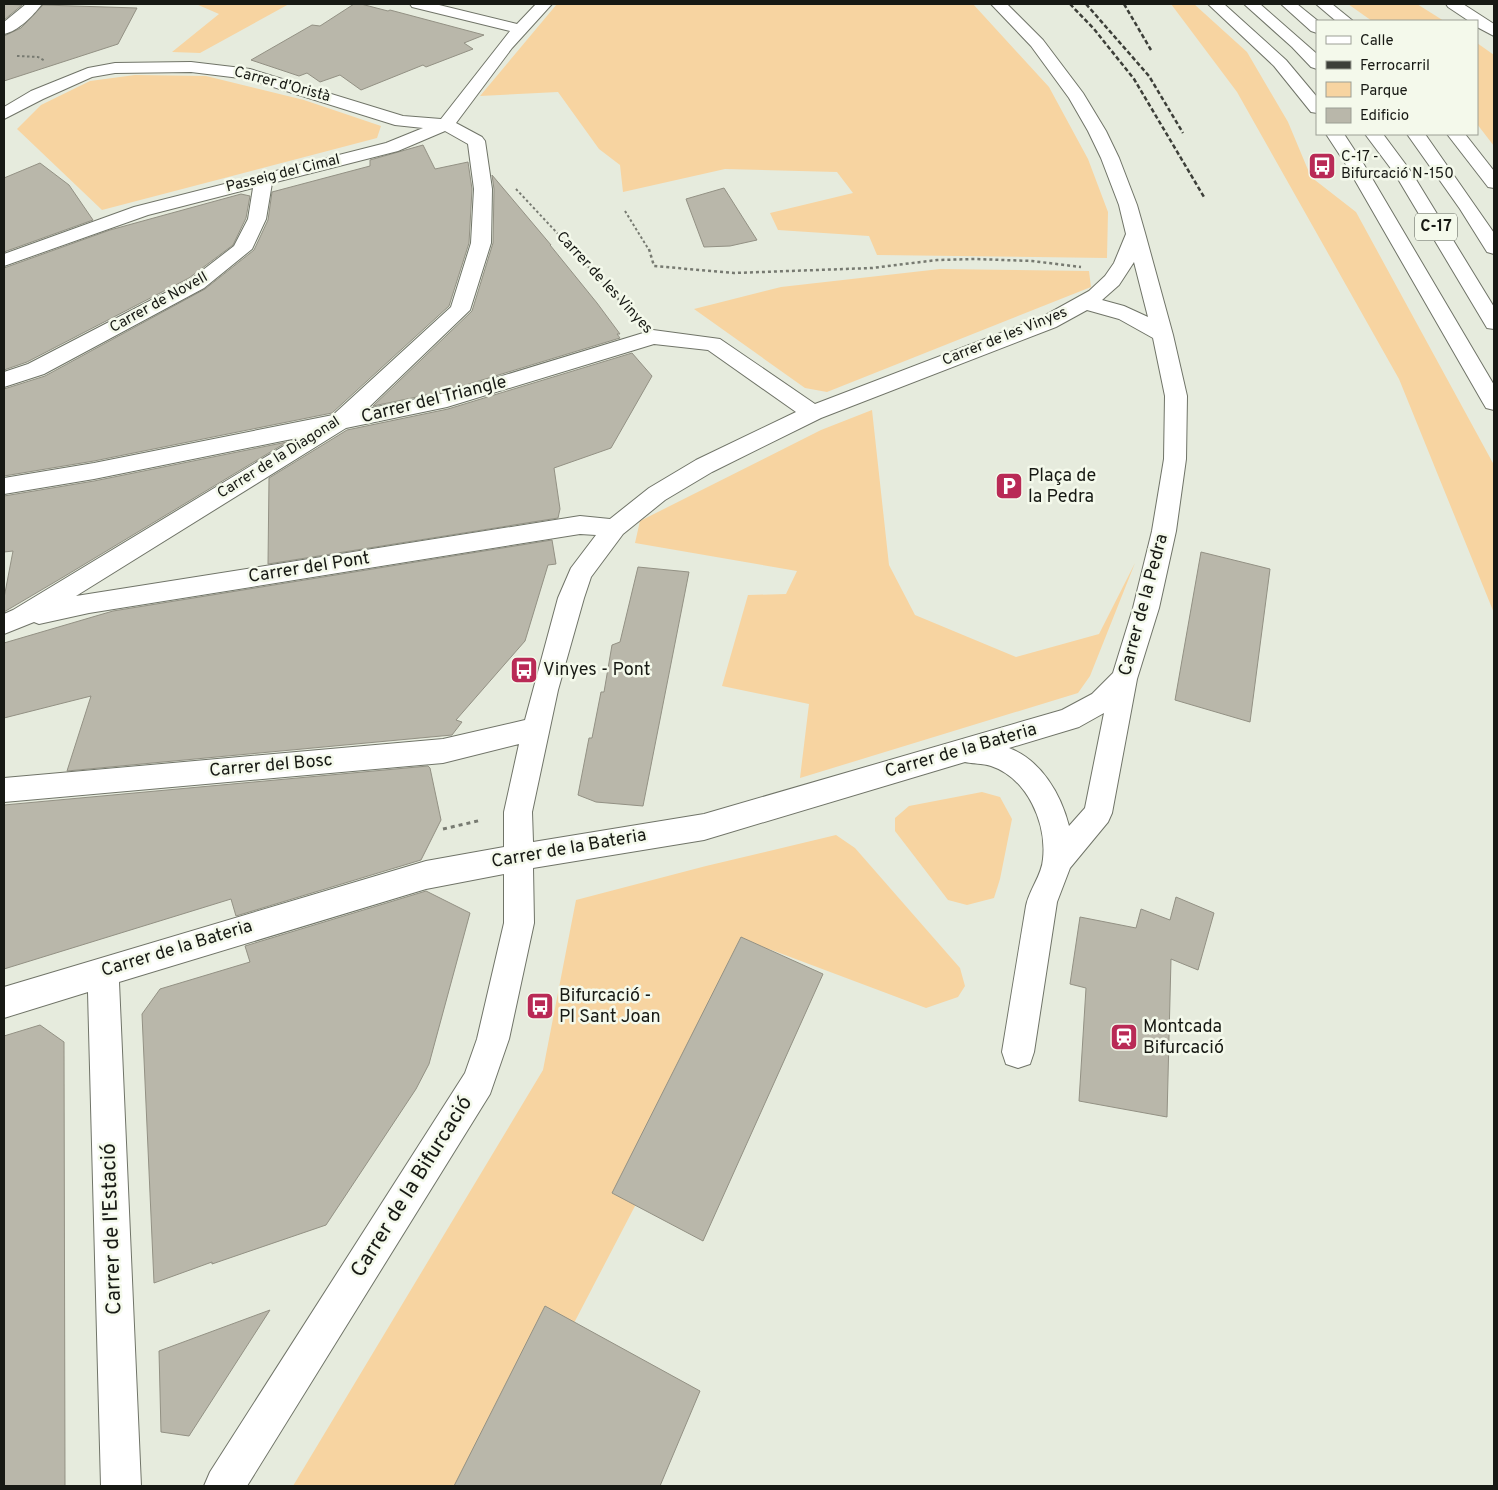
<svg xmlns="http://www.w3.org/2000/svg" width="1498" height="1490" font-family="Overpass,sans-serif">
  <rect width="100%" height="100%" fill="#e6ebdd"/>
  <g fill="#f7d4a1">
    <polygon points="196,4 289,4 200,53 172,52 219,14"/>
    <polygon points="557,4 973,4 1049,87 1088,159 1108,212 1107,258 877,255 869,236 778,230 770,213 853,193 837,172 725,169 623,192 620,165 599,149 558,92 480,96"/>
    <polygon points="1171,4 1194,4 1247,52 1288,122 1311,177 1356,212 1494,465 1494,613 1399,379 1237,92"/>
    <polygon points="1348,4 1417,4 1444,21 1372,21"/>
    <polygon points="1477,43 1494,55 1494,146 1477,124"/>
    <polygon points="135,75 206,76 304,100 381,126 377,138 102,210 17,129 41,105 90,81"/>
    <polygon points="940,269 1089,271 1091,287 827,392 805,388 694,309 781,287"/>
    <polygon points="872,410 889,565 915,615 1016,657 1099,634 1135,563 1090,676 1078,693 800,778 809,704 722,686 748,595 786,594 797,571 635,543 640,521 821,430"/>
    <polygon points="982,792 1000,797 1012,819 1000,879 994,898 967,905 948,900 895,831 895,818 909,806"/>
    <polygon points="836,835 855,848 960,968 965,986 958,997 926,1008 769,949 489,1486 293,1486 543,1070 576,900 706,866"/>
  </g>
  <g fill="#b9b7aa" stroke="#939184">
    <polygon points="4,4 22,5 4,20"/>
    <polygon points="354,4 361,4 388,11 390,10 484,35 464,43 473,49 426,67 423,65 361,90 340,75 320,82 307,73 299,76 251,60 312,25 320,26"/>
    <polygon points="43,5 137,8 118,44 4,81 4,36 21,28"/>
    <polygon points="423,145 435,169 468,162 472,189 469,243 449,306 332,413 94,461 4,476 4,389 45,376 205,289 254,250 268,220 272,192 370,166 370,160"/>
    <polygon points="40,163 69,185 93,220 4,252 4,178"/>
    <polygon points="492,175 551,245 550,245 597,303 620,334 617,334 620,338 446,391 373,406 472,311 493,243 494,189"/>
    <polygon points="724,188 757,240 730,246 704,247 686,199"/>
    <polygon points="241,194 250,196 246,218 233,245 189,278 27,362 4,370 4,268 110,230"/>
    <polygon points="632,353 652,376 611,448 554,468 560,509 558,518 268,564 269,478 347,430 448,409"/>
    <polygon points="287,442 65,576 4,612 4,598 13,551 4,552 4,496 94,481"/>
    <polygon points="552,540 556,564 548,565 525,641 456,720 462,722 452,735 67,771 91,696 4,718 4,643 113,611"/>
    <polygon points="1201,552 1270,569 1250,722 1175,700"/>
    <polygon points="638,567 689,572 643,806 596,802 578,795 589,738 592,738 601,692 604,692 612,645 620,642"/>
    <polygon points="428,766 430,768 441,820 421,860 236,916 231,899 4,969 4,805"/>
    <polygon points="426,891 470,913 429,1064 416,1089 326,1225 212,1264 212,1262 154,1283 142,1014 160,989 250,962 245,946"/>
    <polygon points="1176,897 1214,913 1198,970 1171,959 1167,1117 1079,1101 1086,988 1070,984 1080,917 1136,928 1141,909 1170,920"/>
    <polygon points="741,937 823,974 703,1241 612,1193"/>
    <polygon points="40,1025 64,1042 65,1486 4,1486 4,1036"/>
    <polygon points="545,1306 700,1391 660,1486 454,1486"/>
    <polygon points="270,1310 189,1436 161,1432 159,1351"/>
  </g>
  <g fill="none" stroke-linecap="round" stroke-linejoin="round">
    <g stroke="#707468" stroke-width="2">
      <g id="minor">
        <path d="M 26,4 L 42,4 C 33,16 18,31 4,34 L 4,22 Z"/>
        <path d="M 410,4 L 435,4 L 517,24 L 536,4 L 552,4 L 512,48 L 456,123 L 482,137 L 485,141 L 492,189 L 491,243 L 470,310 L 367,409 L 446,393 L 653,330 L 720,339 L 815,404 L 1042,317 L 1089,291 L 1105,276 L 1114,263 L 1126,234 L 1119,205 L 1101,158 L 1088,131 L 1069,98 L 1031,46 L 991,4 L 1007,4 L 1043,40 L 1083,93 L 1106,131 L 1119,158 L 1137,205 L 1145,233 L 1173,335 L 1187,396 L 1186,459 L 1176,531 L 1159,608 L 1137,679 L 1112,813 L 1108,822 L 1070,868 L 1057,902 L 1034,1052 L 1030,1064 L 1018,1068 L 1006,1064 L 1002,1052 C 1010,1003 1018,954 1026,906 C 1029,890 1042,875 1043,859 C 1047,823 1027,778 991,766 C 982,763 973,764 965,762 L 704,840 L 533,868 L 534,923 L 509,1039 L 490,1094 L 247,1486 L 204,1486 L 210,1472 L 465,1073 L 477,1039 L 504,923 L 504,874 L 426,889 L 119,982 L 141,1486 L 101,1486 L 88,992 L 4,1018 L 4,987 L 426,861 L 504,847 L 504,812 L 519,744 L 443,763 L 4,802 L 4,778 L 443,739 L 525,720 L 558,598 L 571,568 L 596,535 L 580,534 L 89,613 L 39,624 L 34,622 L 4,634 L 4,614 L 13,610 L 297,438 L 94,479 L 4,494 L 4,478 L 94,463 L 333,415 L 451,307 L 471,243 L 474,189 L 468,144 L 445,131 L 398,151 L 272,183 L 266,219 L 252,249 L 204,288 L 44,374 L 4,387 L 4,372 L 28,364 L 190,280 L 234,246 L 248,219 L 253,188 L 148,215 L 4,266 L 4,254 L 134,207 L 386,143 L 423,128 L 395,125 L 248,79 L 191,72 L 115,73 L 92,77 L 43,99 L 4,119 L 4,107 L 31,91 L 88,68 L 115,63 L 191,62 L 250,69 L 403,116 L 441,119 L 510,31 L 412,7 ZM 1134,262 L 1148,317 L 1124,306 L 1102,300 L 1119,285 ZM 1087,310 L 1119,319 L 1153,338 L 1165,396 L 1164,459 L 1152,531 L 1133,608 L 1113,673 L 1092,694 L 1062,710 L 704,814 L 533,842 L 532,812 L 558,690 L 584,598 L 591,577 L 623,534 L 665,500 L 712,472 L 821,418 L 1056,327 ZM 654,344 L 708,350 L 796,412 L 696,460 L 649,488 L 610,519 L 580,516 L 76,596 L 346,428 L 447,407 ZM 1104,713 L 1085,808 L 1069,826 C 1061,794 1041,760 1009,748 L 1079,727 Z"/>
      </g>
    </g>
    <g stroke="#707468" stroke-width="2">
      <g id="highway">
        <polygon points="1208,4 1224,4 1286,60 1317,97 1317,113 1311,112 1274,66"/>
        <polygon points="1244,4 1260,4 1317,54 1317,69 1311,67 1292,47"/>
        <polygon points="1281,4 1297,4 1318,21 1317,21 1317,33 1311,31"/>
        <polygon points="1316,4 1332,4 1353,21 1336,21"/>
        <polygon points="1446,4 1463,4 1494,24 1494,36 1477,27 1477,21 1469,21 1448,7"/>
        <polygon points="1326,134 1344,134 1363,163 1494,385 1494,410 1486,408 1483,403 1345,163"/>
        <polygon points="1365,134 1383,134 1412,173 1494,307 1494,329 1487,328 1395,174"/>
        <polygon points="1407,134 1425,134 1494,233 1494,254 1487,252 1460,209"/>
        <polygon points="1447,134 1465,134 1494,171 1494,188 1488,187"/>
      </g>
    </g>
    <g stroke="#777a71" stroke-width="2" stroke-dasharray="2.5 2.5" stroke-linecap="butt">
      <polyline points="17,56 38,57 45,61"/>
      <polyline points="516,189 573,250"/>
      <polyline points="625,211 649,250"/>
    </g>
    <g stroke="#777a71" stroke-width="2.5" stroke-dasharray="3 3" stroke-linecap="butt">
      <polyline points="572,249 631,313"/>
      <polyline points="649,249 654,266 734,273 872,268 937,260 975,259 1032,261 1081,267"/>
    </g>
    <polyline stroke="#777a71" stroke-width="3" stroke-dasharray="4 4" stroke-linecap="butt" points="443,829 482,820"/>
    <use href="#minor" fill="#fff" fill-rule="evenodd"/>
    <use href="#highway" fill="#fff" fill-rule="evenodd"/>
    <g stroke="#3d3f39" stroke-width="2.5" stroke-dasharray="4.5 2.5" stroke-linecap="butt">
      <polyline points="1070,4 1094,29 1134,79 1204,197"/>
      <polyline points="1086,4 1149,76 1183,133"/>
      <polyline points="1124,4 1151,50"/>
    </g>
  </g>
  <defs>
    <g id="bus-square" transform="scale(1.4375)"><rect x="-9" y="-9" width="18" height="18" rx="4" fill="#b92a56" stroke="#f4f9eb"/><path d="M-5-6H5V4H4V6H2V4H-2V6H-4V4H-5ZM-3.5-4V0h7V-4ZM-3.5 1.2v1.5H-2V1.2ZM2 1.2v1.5H3.5V1.2Z" fill="#fff"/></g>
    <g id="parking-square" transform="scale(1.4375)"><rect x="-9" y="-9" width="18" height="18" rx="4" fill="#b92a56" stroke="#f4f9eb"/><path d="M-3.5-5.5H1a3.5 3.5 0 0 1 0 7H-1V5.5H-3.5ZM-1-3.4V-.6H.8a1.4 1.4 0 0 0 0-2.8Z" fill="#fff"/></g>
    <g id="station-square" transform="scale(1.4375)"><rect x="-9" y="-9" width="18" height="18" rx="4" fill="#b92a56" stroke="#f4f9eb"/><path d="M-3-6H3Q5-6 5-4V2Q5 4 3 4L4.5 6H3L1.5 4h-3L-3 6H-4.5L-3 4Q-5 4-5 2V-4Q-5-6-3-6ZM-3.5-4v3h7v-3ZM-3.5 1v1.5H-2V1ZM2 1v1.5H3.5V1Z" fill="#fff"/></g>
  </defs>
  <g fill-rule="evenodd">
    <use href="#bus-square" x="1322" y="166"/>
    <use href="#parking-square" x="1009" y="486"/>
    <use href="#bus-square" x="524" y="670"/>
    <use href="#bus-square" x="540" y="1006"/>
    <use href="#station-square" x="1124" y="1037"/>
  </g>
  <g text-anchor="middle" dominant-baseline="central" stroke-width="5" stroke-linejoin="round" paint-order="stroke">
    <g font-size="15" fill="#171914" stroke="#f4f9eb">
      <text transform="translate(282 85) rotate(15)">Carrer d'Oristà</text>
      <text transform="translate(283 174) rotate(-14)">Passeig del Cimal</text>
      <text transform="translate(604 283) rotate(47)">Carrer de les Vinyes</text>
      <text transform="translate(159 303) rotate(-29)">Carrer de Novell</text>
      <text transform="translate(1005 337) rotate(-22)">Carrer de les Vinyes</text>
      <text transform="translate(279 458) rotate(-32)">Carrer de la Diagonal</text>
    </g>
    <g font-size="15" fill="#171914" stroke="#f4f9eb" text-anchor="start">
      <text x="1341" y="157">C-17 -<tspan x="1341" dy="17">Bifurcació N-150</tspan></text>
    </g>
    <rect fill="#f4f9eb" stroke="#595c54" stroke-width="1" x="1415" y="213.5" width="42" height="27" rx="4"/>
    <g font-size="16" font-weight="bold" fill="#171914">
      <text x="1436" y="227">C-17</text>
    </g>
    <g font-size="18" fill="#171914" stroke="#f4f9eb">
      <text transform="translate(434 400) rotate(-14)">Carrer del Triangle</text>
      <text transform="translate(309 568) rotate(-9)">Carrer del Pont</text>
      <text transform="translate(1144 605) rotate(-75)">Carrer de la Pedra</text>
      <text transform="translate(961 751) rotate(-16)">Carrer de la Bateria</text>
      <text transform="translate(271 766) rotate(-5)">Carrer del Bosc</text>
      <text transform="translate(569 849) rotate(-10)">Carrer de la Bateria</text>
      <text transform="translate(177 949) rotate(-17)">Carrer de la Bateria</text>
    </g>
    <g font-size="18" fill="#171914" stroke="#f4f9eb" text-anchor="start">
      <text x="1028" y="476">Plaça de<tspan x="1028" dy="21">la Pedra</tspan></text>
      <text x="543" y="670">Vinyes - Pont</text>
      <text x="559" y="996">Bifurcació -<tspan x="559" dy="21">Pl Sant Joan</tspan></text>
      <text x="1143" y="1027">Montcada<tspan x="1143" dy="21">Bifurcació</tspan></text>
    </g>
    <g font-size="21" fill="#171914" stroke="#f4f9eb">
      <text transform="translate(412 1187) rotate(-58)">Carrer de la Bifurcació</text>
      <text transform="translate(112 1229) rotate(-92)">Carrer de l'Estació</text>
    </g>
  </g>
  <rect width="1498" height="1490" fill="none" stroke="#171914" stroke-width="10"/>
  <rect x="1316" y="20" width="162" height="115" fill="#f4f9eb" stroke="#9c9f95"/>
  <rect x="1326" y="36" width="25" height="8" fill="#ffffff" stroke="#9c9f95"/>
  <text x="1360" y="45" font-size="15" fill="#171914">Calle</text>
  <rect x="1326" y="61" width="25" height="8" fill="#3d3f39" stroke="#9c9f95"/>
  <text x="1360" y="70" font-size="15" fill="#171914">Ferrocarril</text>
  <rect x="1326" y="82" width="25" height="15" fill="#f7d4a1" stroke="#9c9f95"/>
  <text x="1360" y="95" font-size="15" fill="#171914">Parque</text>
  <rect x="1326" y="108" width="25" height="15" fill="#b9b7aa" stroke="#9c9f95"/>
  <text x="1360" y="120" font-size="15" fill="#171914">Edificio</text>
</svg>
